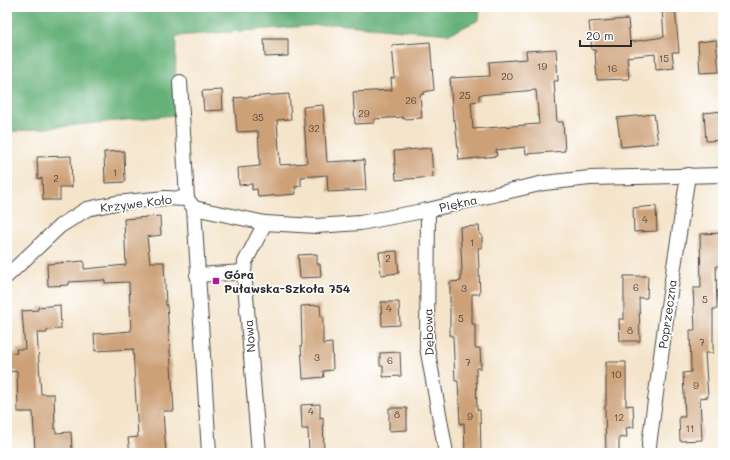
<svg xmlns="http://www.w3.org/2000/svg" width="730" height="460" font-family="Mali,sans-serif">
  <rect width="100%" height="100%" fill="#fff"/>
  <filter id="ink" filterUnits="userSpaceOnUse"><feTurbulence type="fractalNoise" baseFrequency=".025" numOctaves="2"/><feDisplacementMap in="SourceGraphic" scale="8" xChannelSelector="R" yChannelSelector="G"/><feConvolveMatrix kernelMatrix="1 2 1 2 8 2 1 2 1" color-interpolation-filters="sRGB"/></filter>
  <filter id="wash" filterUnits="userSpaceOnUse"><feTurbulence type="fractalNoise" baseFrequency=".012" numOctaves="4" result="noise"/><feDisplacementMap in="SourceGraphic" scale="16" xChannelSelector="R" yChannelSelector="G"/><feGaussianBlur stdDeviation="0.9" result="paint"/><feColorMatrix in="noise" values="0 0 0 0 0 0 0 0 0 0 0 0 0 0 0 0 0 1.4 0 .05"/><feComposite in="paint" operator="in"/></filter>
  <g filter="url(#wash)">
    <rect width="100%" height="100%" fill="#f4e4ca"/>
    <polygon fill="#65b078" stroke="#486e52" points="7,7 480,7 479,20 449,34 334,24 176,36 175,115 7,132"/>
    <g id="blocks">
      <g fill="#cda178" fill-rule="evenodd">
        <polygon points="675,7 679,52 672,52 674,68 656,70 655,54 627,57 629,79 597,80 595,50 592,50 589,22 628,19 630,42 664,37 662,9"/>
        <polygon points="264,39 288,39 288,56 265,57"/>
        <polygon points="716,40 719,72 700,73 698,42"/>
        <polygon points="430,42 434,90 424,92 424,94 420,95 422,118 403,119 403,117 374,119 374,123 355,124 353,92 392,90 391,78 395,78 392,45"/>
        <path d="M 556,49 L 558,81 L 554,81 L 557,122 L 563,122 L 565,151 L 526,154 L 525,147 L 496,150 L 497,156 L 459,160 L 455,120 L 453,120 L 450,78 L 490,76 L 489,62 L 527,59 L 526,51 ZM 536,90 L 539,124 L 473,129 L 471,102 L 479,101 L 479,95 Z"/>
        <polygon points="222,90 223,110 204,111 202,91"/>
        <polygon points="289,94 291,119 277,120 280,165 307,163 303,107 323,105 327,162 364,160 366,190 328,192 327,175 301,177 301,186 295,187 296,194 258,197 257,189 252,190 252,184 239,185 238,168 260,166 258,131 237,132 234,98"/>
        <polygon points="723,111 723,140 706,141 704,113"/>
        <polygon points="654,114 658,143 621,147 617,118"/>
        <polygon points="431,148 433,177 396,180 394,151"/>
        <polygon points="124,151 125,182 105,183 104,152"/>
        <polygon points="71,156 72,187 60,187 60,200 43,200 42,178 38,179 37,157"/>
        <polygon points="656,206 657,231 634,232 633,208"/>
        <polygon points="160,216 161,235 147,237 150,262 164,262 166,305 167,305 174,411 163,411 166,453 130,453 128,438 138,437 133,349 95,351 94,334 131,331 129,282 105,283 105,280 69,282 69,285 48,286 47,264 84,261 84,269 126,265 124,219"/>
        <polygon points="479,226 480,235 482,235 482,248 478,248 480,294 472,294 472,324 475,324 475,348 480,348 481,368 476,368 477,410 480,410 481,453 465,453 464,423 460,424 458,381 455,381 453,336 450,336 450,282 461,281 461,271 462,271 460,227"/>
        <polygon points="723,233 723,265 716,266 717,309 713,309 713,353 705,353 708,397 700,398 702,440 680,441 679,417 685,417 683,373 691,372 690,330 695,330 693,288 701,288 700,234"/>
        <polygon points="397,251 399,273 381,275 379,252"/>
        <polygon points="317,254 317,264 320,264 321,277 300,278 298,255"/>
        <polygon points="624,276 648,276 647,298 639,298 640,341 620,341 619,319 624,319"/>
        <polygon points="381,302 399,302 400,325 382,326"/>
        <polygon points="60,305 61,329 47,330 47,333 37,333 41,394 54,394 55,429 56,428 56,433 71,432 72,451 35,452 33,412 18,412 17,371 7,372 7,354 17,353 16,349 25,349 22,311 38,310 38,307"/>
        <polygon points="320,305 321,317 323,317 323,344 332,343 333,370 323,371 324,377 303,379 301,345 302,345 301,306"/>
        <polygon points="400,352 401,376 383,377 383,366 380,366 380,353"/>
        <polygon points="606,362 626,362 626,406 633,405 634,427 626,428 627,437 619,438 619,453 606,453 605,406 606,406"/>
        <polygon points="320,404 320,418 323,417 324,453 309,453 308,429 302,429 301,405"/>
        <polygon points="389,408 407,408 407,430 389,431"/>
      </g>
    </g>
  </g>
  <g filter="url(#ink)">
    <use href="#blocks" fill-opacity="0" stroke="#494743" stroke-width="1"/>
    <g fill="none" stroke-linecap="round" stroke-linejoin="round">
      <g stroke="#494743" stroke-width="16">
        <g id="street">
          <polyline points="180,82 187,199"/>
          <polyline points="187,199 194,208 209,453"/>
          <polyline points="194,208 265,223 316,226 360,223 428,210 544,183 590,178 723,175"/>
          <polyline points="428,210 427,347 446,453"/>
          <polyline points="197,275 244,272"/>
          <polyline points="7,276 60,226 87,209 116,203 165,198 187,199"/>
          <polyline points="259,453 244,272 245,262 265,223"/>
          <polyline points="650,453 649,445 666,319 688,175"/>
        </g>
      </g>
      <use href="#street" stroke="#fff" stroke-width="14"/>
    </g>
  </g>
  <rect fill="#b5179e" stroke="#fff" stroke-width="1.5" x="212" y="277" width="8" height="8" rx="2"/>
  <g text-anchor="middle" dominant-baseline="central" stroke-width="3.5" stroke-linejoin="round" paint-order="stroke">
    <g font-size="10" fill="#54483e">
      <text x="664" y="58">15</text>
      <text x="542" y="66">19</text>
      <text x="612" y="68">16</text>
      <text x="507" y="76">20</text>
      <text x="465" y="95">25</text>
      <text x="411" y="100">26</text>
      <text x="364" y="113">29</text>
      <text x="258" y="117">35</text>
      <text x="314" y="128">32</text>
      <text x="115" y="172">1</text>
      <text x="56" y="178">2</text>
      <text x="645" y="219">4</text>
      <text x="472" y="242">1</text>
      <text x="388" y="258">2</text>
      <text x="636" y="287">6</text>
      <text x="464" y="288">3</text>
      <text x="705" y="299">5</text>
      <text x="389" y="308">4</text>
      <text x="461" y="318">5</text>
      <text x="630" y="330">8</text>
      <text x="702" y="342">7</text>
      <text x="317" y="357">3</text>
      <text x="390" y="360">6</text>
      <text x="468" y="362">7</text>
      <text x="616" y="374">10</text>
      <text x="696" y="385">9</text>
      <text x="311" y="411">4</text>
      <text x="397" y="414">8</text>
      <text x="470" y="416">9</text>
      <text x="619" y="417">12</text>
      <text x="690" y="428">11</text>
    </g>
    <g font-size="12" fill="#2b2b2b" stroke="#fff">
      <text transform="translate(136 203) rotate(-7)">Krzywe Koło</text>
      <text transform="translate(458 203) rotate(-13)">Piękna</text>
      <text transform="translate(667 314) rotate(-82)">Poprzeczna</text>
      <text transform="translate(428 332) rotate(-92)">Dębowa</text>
      <text transform="translate(249 336) rotate(-95)">Nowa</text>
    </g>
    <g font-size="12" font-weight="bold" fill="#2b2b2b" stroke="#fff" text-anchor="start">
      <text x="224" y="274">Góra<tspan x="224" dy="14">Puławska-Szkoła 754</tspan></text>
    </g>
  </g>
  <rect width="730" height="460" fill="none" stroke="#fff" stroke-width="24"/>
  <path d="M580 40v6h51v-6" fill="none" stroke="#2b2b2b" stroke-width="2"/>
  <text x="586" y="40" font-size="12" fill="#2b2b2b" stroke="#ffffff" stroke-width="3" paint-order="stroke">20 m</text>
</svg>
